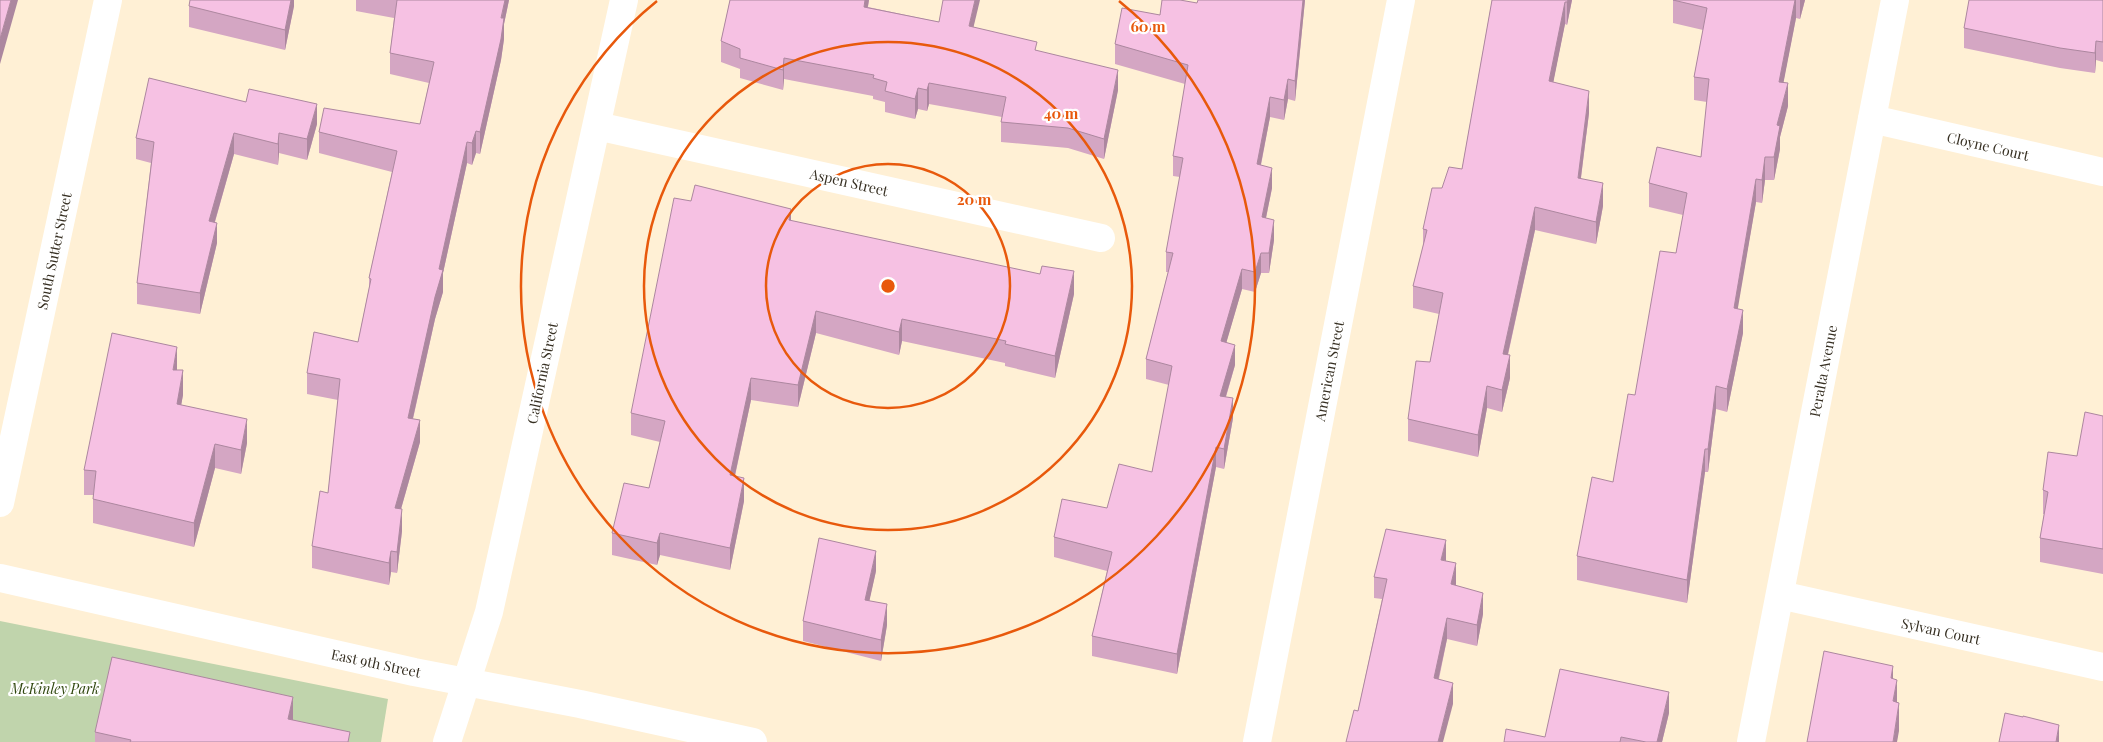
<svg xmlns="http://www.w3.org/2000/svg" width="2103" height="742" font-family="'Playfair Display',serif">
  <rect width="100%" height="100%" fill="#fff0d5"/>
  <polygon fill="#c0d4ac" points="0,621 388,699 381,742 0,742"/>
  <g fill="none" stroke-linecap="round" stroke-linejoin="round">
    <g stroke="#fff" stroke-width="28">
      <polyline points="1872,119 2103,172"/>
      <polyline points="597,126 1101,238"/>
      <polyline points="0,503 108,0"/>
      <polyline points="0,578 414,672 580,704 753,742"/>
      <polyline points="1780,595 2103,667"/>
      <polyline points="447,742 489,612 624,0"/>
      <polyline points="1257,742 1401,0"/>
      <polyline points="1751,742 1895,0"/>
    </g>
  </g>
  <g fill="#d4a6c3">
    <polygon points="294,0 294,6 285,50 189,27 189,6"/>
    <polygon points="356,0 509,0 504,24 504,39 501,60 480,154 476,153 472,165 467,163 443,273 443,292 435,319 413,419 420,442 401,509 402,531 397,573 391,572 389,585 312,568 312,546 328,493 338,400 307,394 307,373 358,342 369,288 369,278 392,172 319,153 319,132 420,124 429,83 390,74 390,53 394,18 356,11"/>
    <polygon points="730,0 869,0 868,7 939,22 973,27 1037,51 1118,90 1104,159 1068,148 1001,142 1001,122 1002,117 929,104 927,111 918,109 915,119 885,112 885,102 873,99 873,96 784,79 783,90 740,78 740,69 721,62 721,41"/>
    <polygon points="1305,0 1295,101 1288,99 1284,120 1270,117 1261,165 1272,188 1266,218 1274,240 1269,273 1261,273 1255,292 1242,289 1226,343 1235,365 1226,397 1233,418 1224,469 1216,467 1177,674 1092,656 1092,636 1107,571 1054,557 1054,537 1107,508 1152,472 1169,385 1146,379 1146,359 1168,272 1166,272 1166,252 1180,177 1173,176 1173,156 1185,84 1115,64 1115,44 1160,15 1197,3"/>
    <polygon points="1492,0 1572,0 1567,25 1565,24 1553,82 1589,113 1581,178 1603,206 1596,244 1535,230 1508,355 1510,378 1502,412 1487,408 1478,457 1408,441 1408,419 1430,362 1439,314 1413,308 1413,286 1423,246 1423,229 1442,188 1462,169"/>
    <polygon points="1673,0 1805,0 1800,19 1796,18 1783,83 1788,106 1780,137 1780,149 1774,180 1765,180 1762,203 1756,202 1737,309 1743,333 1727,412 1716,409 1708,472 1705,472 1687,603 1577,580 1577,556 1613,482 1635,395 1676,253 1683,215 1649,207 1649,183 1701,157 1707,102 1694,100 1694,77 1703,30 1673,23"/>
    <polygon points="2103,0 2103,62 2096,60 2095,73 2060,68 1964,48 1964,28"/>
    <polygon points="317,124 307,160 279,153 278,165 234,154 215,222 217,243 200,314 137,304 137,283 151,163 136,159 136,138"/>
    <polygon points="691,201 791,221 1074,294 1055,378 1005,366 1005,363 902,341 899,355 816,333 798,407 751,400 735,476 744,501 730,570 660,555 657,565 612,555 612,533 649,488 660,442 631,435 631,413"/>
    <polygon points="177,370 183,395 181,405 247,443 241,474 215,468 194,547 93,523 93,495 84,495 84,470"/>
    <polygon points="2103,416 2103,574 2040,562 2040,538 2044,514 2043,514 2043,490 2077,456"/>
    <polygon points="1446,561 1456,584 1456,585 1483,614 1477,646 1447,639 1439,679 1453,704 1358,711 1382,599 1374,598 1374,577"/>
    <polygon points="876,571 869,601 887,625 881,661 803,641 803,621"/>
    <polygon points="1669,713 1662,742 1504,742 1545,737"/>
    <polygon points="293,720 350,742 95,742 95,732"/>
  </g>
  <g fill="#ac879f">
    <polygon points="11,0 18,0 0,64 0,39"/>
    <polygon points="291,0 294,0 294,6 285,50 285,30"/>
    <polygon points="505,0 509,0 504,24 504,39 501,60 480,154 480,132"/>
    <polygon points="865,0 869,0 864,27 864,7"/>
    <polygon points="975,0 980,0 969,46 969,26"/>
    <polygon points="1303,0 1305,0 1295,101 1295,81"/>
    <polygon points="1568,0 1572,0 1567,25 1567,2"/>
    <polygon points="1795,0 1796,0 1796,18 1779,106 1779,82"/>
    <polygon points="1800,0 1805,0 1800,19"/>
    <polygon points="1565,2 1565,24 1549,104 1549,81"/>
    <polygon points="2096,41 2096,60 2095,73 2095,53"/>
    <polygon points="784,58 784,79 783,90 783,70"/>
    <polygon points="1118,70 1118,90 1104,159 1104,139"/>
    <polygon points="1288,79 1288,99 1284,120 1284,100"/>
    <polygon points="929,83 929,104 927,111 927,90"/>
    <polygon points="1788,83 1788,106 1780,137 1780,149 1774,180 1774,157 1777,125"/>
    <polygon points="918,88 918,109 915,119 915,99"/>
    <polygon points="1589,91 1589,113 1578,200 1578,178"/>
    <polygon points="1270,97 1270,117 1257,184 1257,164"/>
    <polygon points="317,104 317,124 307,160 307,139"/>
    <polygon points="476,131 476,153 472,165 472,143"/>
    <polygon points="234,133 234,154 209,242 209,221"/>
    <polygon points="279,133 279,153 278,165 278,144"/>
    <polygon points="467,142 467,163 443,273 443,292 435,319 408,440 408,418 439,269"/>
    <polygon points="1765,157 1765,180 1762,203 1762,180"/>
    <polygon points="1272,168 1272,188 1262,237 1262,217"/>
    <polygon points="1756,179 1756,202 1734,331 1734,308"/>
    <polygon points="1603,183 1603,206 1596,244 1596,222"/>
    <polygon points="1535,207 1535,230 1503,376 1503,354"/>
    <polygon points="791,209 791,231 789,220"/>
    <polygon points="1274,220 1274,240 1269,273 1269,253"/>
    <polygon points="217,223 217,243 200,314 200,293"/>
    <polygon points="1261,253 1261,273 1255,292 1255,272"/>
    <polygon points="1242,269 1242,289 1221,361 1221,341"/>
    <polygon points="1074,271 1074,294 1055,378 1055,356"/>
    <polygon points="1743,310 1743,333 1727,412 1727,389"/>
    <polygon points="816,311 816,333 798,407 798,385"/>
    <polygon points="902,319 902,341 899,355 899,332"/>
    <polygon points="1235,345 1235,365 1220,416 1220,396"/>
    <polygon points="177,347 177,371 173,370"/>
    <polygon points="1510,355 1510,378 1502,412 1502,390"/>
    <polygon points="183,370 183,395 177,428 177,404"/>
    <polygon points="751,378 751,400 730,498 730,475"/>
    <polygon points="1487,386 1487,408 1478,457 1478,435"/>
    <polygon points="1716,386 1716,409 1708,472 1708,449"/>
    <polygon points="1233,398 1233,418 1224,469 1224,449"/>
    <polygon points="247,419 247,443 241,474 241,450"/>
    <polygon points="420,420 420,442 395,530 395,508"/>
    <polygon points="215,444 215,468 194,547 194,523"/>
    <polygon points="1216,447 1216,467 1177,674 1177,654"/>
    <polygon points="1705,449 1705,472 1687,603 1687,580"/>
    <polygon points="744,478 744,501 730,570 730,548"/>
    <polygon points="402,509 402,531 397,573 397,552"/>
    <polygon points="660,533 660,555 657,565 657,543"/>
    <polygon points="1446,540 1446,561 1441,560"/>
    <polygon points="391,551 391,572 389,585 389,563"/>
    <polygon points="876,551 876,571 865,621 865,600"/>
    <polygon points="1456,563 1456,584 1451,605 1451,584"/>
    <polygon points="1483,593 1483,614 1477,646 1477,625"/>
    <polygon points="887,604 887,625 881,661 881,640"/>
    <polygon points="1447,618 1447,639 1434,699 1434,678"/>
    <polygon points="1893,666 1893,695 1891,678"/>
    <polygon points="1897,680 1897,708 1893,701"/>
    <polygon points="1453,683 1453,704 1443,742 1438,742"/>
    <polygon points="1669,692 1669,713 1662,742 1657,742"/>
    <polygon points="293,697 293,731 288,719"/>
    <polygon points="1899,703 1899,731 1897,742 1893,742"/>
    <polygon points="2059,725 2059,742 2056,742"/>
  </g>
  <g fill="#f6c1e3" stroke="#ac879f">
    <polygon points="0,0 11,0 0,39"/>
    <polygon points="190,0 291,0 285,30 189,6"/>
    <polygon points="397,0 505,0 501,18 504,18 501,39 480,132 476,131 472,143 467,142 439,269 443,270 435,297 408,418 420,420 395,508 402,509 397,552 391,551 389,563 312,546 320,491 328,493 340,379 307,373 314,332 358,342 371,279 369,278 397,151 319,132 324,108 420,124 434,62 390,53"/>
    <polygon points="730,0 865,0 864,7 939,22 943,0 975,0 969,26 1037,42 1035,50 1118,70 1104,139 1068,128 1001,122 1006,97 929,83 927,90 918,88 915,99 885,91 887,82 873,78 874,75 784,58 783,70 740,58 740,49 721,41"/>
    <polygon points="1162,0 1180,0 1197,3 1198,0 1303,0 1295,81 1288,79 1284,100 1270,97 1257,164 1272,168 1262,217 1274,220 1269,253 1261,253 1255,272 1242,269 1221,341 1235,345 1220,396 1233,398 1224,449 1216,447 1177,654 1092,636 1112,552 1054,537 1062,499 1107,508 1119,464 1152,472 1172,366 1146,359 1173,253 1166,252 1183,158 1173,156 1188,65 1115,44 1122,8 1160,15"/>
    <polygon points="1492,0 1568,0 1567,2 1565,2 1549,81 1589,91 1578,178 1603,183 1596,222 1535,207 1503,354 1510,355 1502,390 1487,386 1478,435 1408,419 1416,361 1430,362 1443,293 1413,286 1427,230 1423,229 1432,188 1442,188 1449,167 1462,169"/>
    <polygon points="1673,0 1795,0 1779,82 1788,83 1777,125 1780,126 1774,157 1765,157 1762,180 1756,179 1734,308 1743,310 1727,389 1716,386 1708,449 1705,449 1687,580 1577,556 1592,477 1613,482 1628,394 1635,395 1660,251 1676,253 1687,193 1649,183 1657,147 1701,157 1709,79 1694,77 1707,8"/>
    <polygon points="1969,0 2103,0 2103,42 2096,41 2095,53 2060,48 1964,28"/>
    <polygon points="149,78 246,102 249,89 317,104 307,139 279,133 278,144 234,133 209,221 217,223 200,293 137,283 154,142 136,138"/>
    <polygon points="695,185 791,209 789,220 1040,274 1042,266 1074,271 1055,356 1005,344 1006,341 902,319 899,332 816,311 798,385 751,378 730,475 744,478 730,548 660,533 657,543 612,533 624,483 649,488 665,421 631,413 674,198 691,201"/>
    <polygon points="112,333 177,347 173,370 183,370 177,404 247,419 241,450 215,444 194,523 93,499 96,471 84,470"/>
    <polygon points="2085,412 2103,416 2103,549 2040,538 2048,492 2043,490 2048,452 2077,456"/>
    <polygon points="1386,529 1446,540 1441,560 1456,563 1451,584 1483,593 1477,625 1447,618 1434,678 1453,683 1438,742 1346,742 1354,710 1358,711 1387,579 1374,577"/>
    <polygon points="819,538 876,551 865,600 887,604 881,640 803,621"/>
    <polygon points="1824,651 1893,666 1891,678 1897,680 1893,701 1899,703 1893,742 1807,742"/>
    <polygon points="112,657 293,697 288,719 350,732 348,742 130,742 131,740 95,732"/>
    <polygon points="1560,669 1669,692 1657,742 1646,742 1621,737 1620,742 1504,742 1506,729 1545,737"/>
    <polygon points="2005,713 2023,717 2023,716 2059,725 2056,742 1999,742"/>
  </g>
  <g fill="none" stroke="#e8590c" stroke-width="2.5">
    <circle cx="888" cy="286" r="122"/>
    <circle cx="888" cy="286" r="244"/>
    <path d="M1119 1A367 367 0 1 1 657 1"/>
  </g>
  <g text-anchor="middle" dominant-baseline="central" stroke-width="4.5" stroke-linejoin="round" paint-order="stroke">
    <g font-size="14" fill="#362f22" stroke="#fff">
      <text transform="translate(1988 146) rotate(13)">Cloyne Court</text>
      <text transform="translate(849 182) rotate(13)">Aspen Street</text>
      <text transform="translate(54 251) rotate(-78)">South Sutter Street</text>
      <text transform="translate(1329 371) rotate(-79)">American Street</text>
      <text transform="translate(1823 371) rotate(-79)">Peralta Avenue</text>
      <text transform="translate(542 373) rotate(-78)">California Street</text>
      <text transform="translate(1941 631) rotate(12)">Sylvan Court</text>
      <text transform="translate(376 663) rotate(12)">East 9th Street</text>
    </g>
    <g font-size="14" font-style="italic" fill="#30470f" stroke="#fff">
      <text x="55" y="688">McKinley Park</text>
    </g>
  </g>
  <circle cx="888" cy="286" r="8" fill="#e8590c" stroke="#fff" stroke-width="2.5"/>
  <g font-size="15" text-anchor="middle" font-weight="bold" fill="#e8590c" stroke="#fff" stroke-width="4.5" stroke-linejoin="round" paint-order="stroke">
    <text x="1148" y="32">60 m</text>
    <text x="1061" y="119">40 m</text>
    <text x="974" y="205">20 m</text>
  </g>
</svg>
